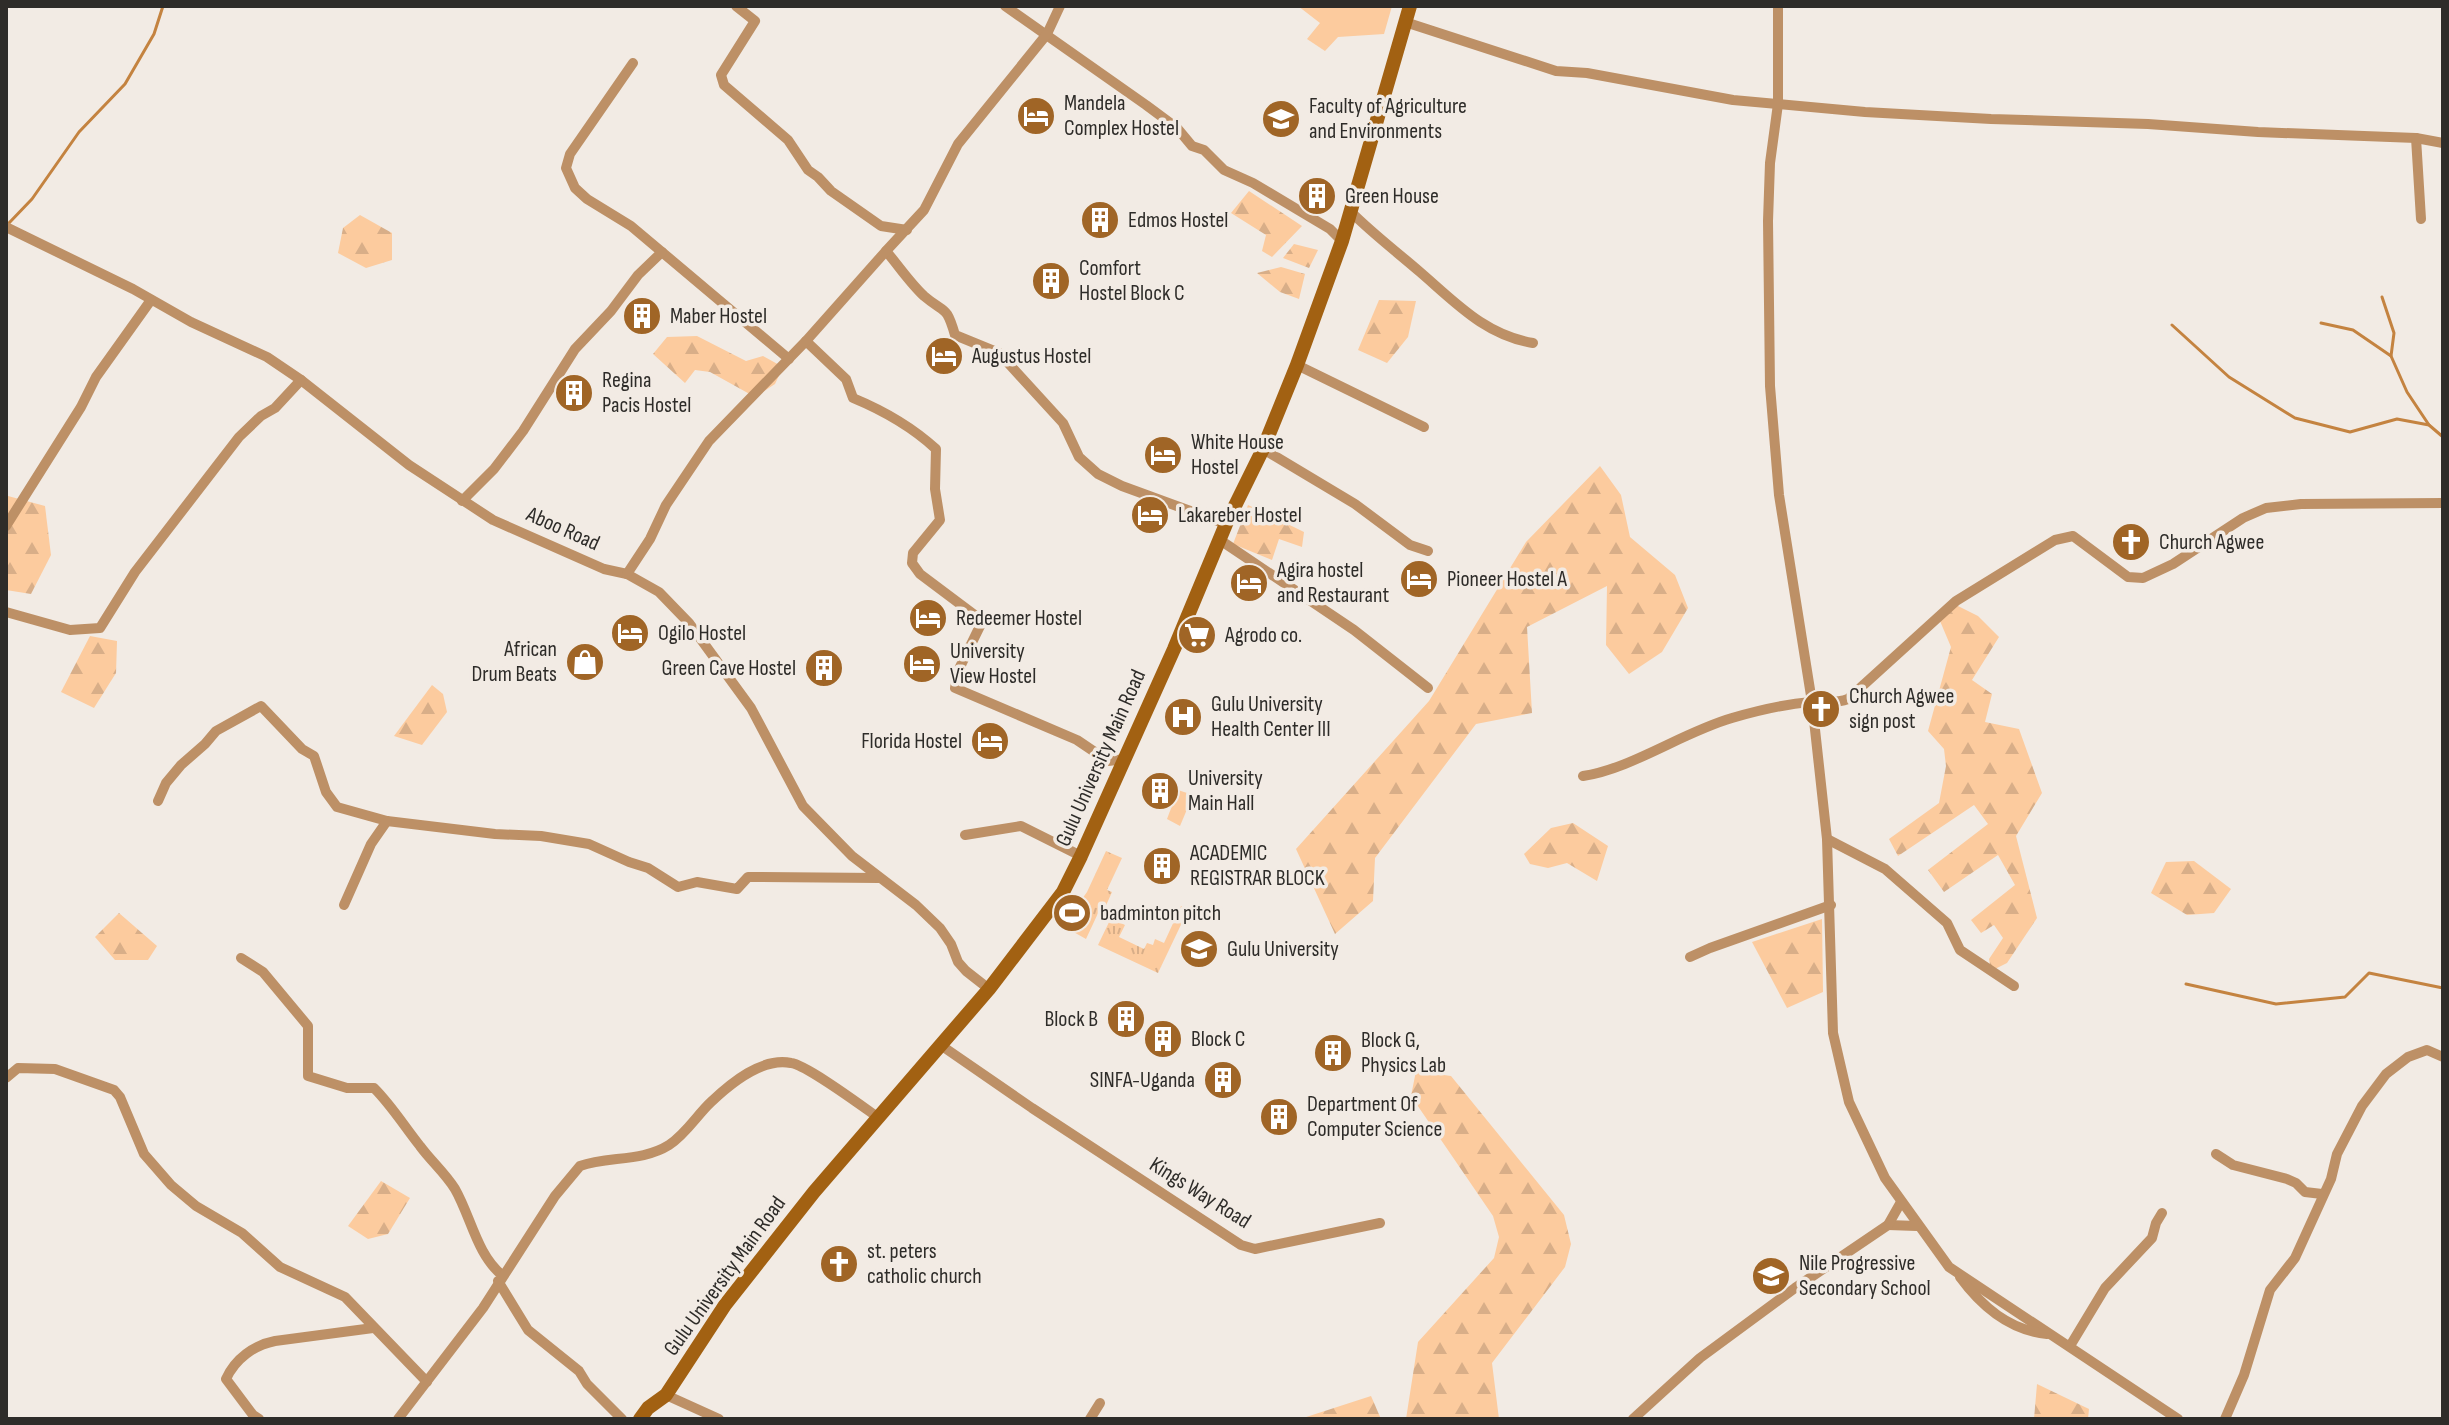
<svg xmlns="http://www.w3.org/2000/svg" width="2449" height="1425" font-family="'Sofia Sans Condensed',sans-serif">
  <defs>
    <pattern id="grass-tufts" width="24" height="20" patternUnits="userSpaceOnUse" patternTransform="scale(2)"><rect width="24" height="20" fill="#fccb9e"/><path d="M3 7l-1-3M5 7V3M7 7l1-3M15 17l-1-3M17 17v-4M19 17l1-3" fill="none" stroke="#d8ae88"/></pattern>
    <pattern id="forest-firs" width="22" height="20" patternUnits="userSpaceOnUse" patternTransform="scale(2)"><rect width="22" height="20" fill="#fccb9e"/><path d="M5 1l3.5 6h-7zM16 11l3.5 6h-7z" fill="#d8ae88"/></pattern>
  </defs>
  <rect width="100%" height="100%" fill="#f2ebe4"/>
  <g fill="url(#grass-tufts)">
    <polygon points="1106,851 1122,858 1107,890 1112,892 1104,910 1100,909 1086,939 1070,930 1069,919 1072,913 1087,892"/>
    <polygon points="1181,906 1188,910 1158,973 1098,945 1111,918 1125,925 1119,937 1144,949 1147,943 1153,945 1155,939 1164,943"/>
  </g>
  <g fill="url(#forest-firs)">
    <polygon points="1249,191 1302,226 1272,257 1262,251 1266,235 1231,213"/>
    <polygon points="360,215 392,233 392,260 366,268 338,253 343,228"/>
    <polygon points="1294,244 1318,250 1309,268 1283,258"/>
    <polygon points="1281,267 1305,274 1299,299 1280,292 1257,273"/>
    <polygon points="1379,300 1416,301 1408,337 1387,363 1358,350"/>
    <polygon points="697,336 746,361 763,356 783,367 775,384 755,397 710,372 695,370 685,383 653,354 667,337"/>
    <polygon points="1600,466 1621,495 1630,537 1675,575 1688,608 1662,652 1629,674 1606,645 1607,586 1527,627 1532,713 1476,724 1375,858 1373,901 1335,934 1296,849 1429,701 1526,542"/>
    <polygon points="8,496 45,506 51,555 31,594 6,590 6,503"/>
    <polygon points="1248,505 1304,532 1302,547 1279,539 1272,560 1233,544"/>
    <polygon points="1954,604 1978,616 1999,637 1972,680 1992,694 1985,722 2019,729 2042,793 2016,836 2037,918 2007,963 1991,971 1989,959 2003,938 1994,925 1981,933 1971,920 2015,885 1998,855 1944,892 1928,870 1988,824 1974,805 1898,856 1889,839 1939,803 1946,766 1944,749 1928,731 1951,647 1940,621"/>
    <polygon points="90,636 117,641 116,673 94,708 61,692"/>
    <polygon points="432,685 443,694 447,712 422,745 394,736"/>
    <polygon points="1573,823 1608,846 1597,881 1567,863 1548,868 1530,864 1524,854 1551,828"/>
    <polygon points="2194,861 2231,889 2214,913 2187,915 2151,893 2166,862"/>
    <polygon points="119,913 157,946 148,960 115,960 95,937"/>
    <polygon points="1822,919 1823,992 1787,1008 1752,942"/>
    <polygon points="1416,1071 1451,1076 1564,1215 1571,1244 1565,1267 1492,1363 1499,1419 1406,1419 1418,1342 1494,1258 1499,1237 1493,1216 1411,1096"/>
    <polygon points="381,1181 410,1198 388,1234 368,1239 348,1226"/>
    <polygon points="2037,1384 2089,1409 2088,1419 2034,1419"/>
    <polygon points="1371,1396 1381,1419 1300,1419"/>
  </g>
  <g fill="#fccb9e">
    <polygon points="1298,6 1392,6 1384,34 1338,37 1325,51 1307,39 1320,23"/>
    <polygon points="1178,790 1193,795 1180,826 1167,819"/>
  </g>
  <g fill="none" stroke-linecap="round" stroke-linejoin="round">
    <g stroke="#c48340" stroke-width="3">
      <polyline points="9,223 32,199 79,132 125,84 154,34 163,6"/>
      <polyline points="2382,297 2394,333 2391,356 2407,392 2429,425"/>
      <polyline points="2321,323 2353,330 2391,356"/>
      <polyline points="2172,325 2229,377 2295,418 2350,432 2397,419 2429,425 2443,437"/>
      <polyline points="2186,984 2276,1004 2345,997 2369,973 2443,988"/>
    </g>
    <g stroke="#bd9066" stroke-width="10">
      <polyline points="736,6 755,21 721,75 724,85 788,140 808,170 818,177 831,191 881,226 907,230"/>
      <polyline points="1005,6 1146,105 1177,128 1192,146 1204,150 1224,170 1253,183 1330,229 1342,241"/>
      <path d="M 1060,6 L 1047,34 L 958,144 L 924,210 L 886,251 C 898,265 910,283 924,296 C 945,314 946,304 955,335 L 999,353 L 1063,423 L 1079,457 L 1098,474 L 1122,486 L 1226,524"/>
      <polyline points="1778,6 1778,104 1770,163 1768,221 1770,386 1779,495 1812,702 1827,839 1833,1033 1849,1102 1885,1178 1949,1267 2178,1419"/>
      <polyline points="1405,22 1556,71 1587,73 1733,100 1865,112 1991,119 2148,124 2258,132 2416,138 2443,143"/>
      <polyline points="633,63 570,154 566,168 575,188 587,199 631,226 789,359"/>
      <polyline points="2416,138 2421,219"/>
      <path d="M 1350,211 C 1373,234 1397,252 1420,272 C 1456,303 1485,335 1533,343"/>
      <polyline points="6,227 133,289 191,322 267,357 301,380 409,465 493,520 604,569 627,574 659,592 689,623 751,708 803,806 852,856 916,905 940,928 951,944 958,962 966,971 989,989"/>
      <path d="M 806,341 L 846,379 L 853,398 C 882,410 912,427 936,449 L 935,489 L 940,520 L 913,553 L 912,563 L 920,574 L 980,619 L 980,626 L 958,671 L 955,688 L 1077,740 L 1108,761 L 1125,759"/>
      <polyline points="1297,365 1424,427"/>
      <polyline points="1263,449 1355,504 1410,545 1428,551"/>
      <polyline points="462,501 494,469 523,431 575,349 611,311 638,275 662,252"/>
      <polyline points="6,526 81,407 96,377 151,300"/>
      <polyline points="1220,540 1354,630 1428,688"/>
      <polyline points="627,574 650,539 666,505 709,441 806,341 886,251"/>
      <polyline points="6,612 70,630 100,628 135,572 239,437 261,416 275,408 301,380"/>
      <path d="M 1583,776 C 1631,769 1683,732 1732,718 C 1756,711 1786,704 1811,702 C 1824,701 1835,704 1848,699 L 1956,601 L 2055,540 L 2073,536 L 2128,577 L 2143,578 L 2173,564 L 2243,518 L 2266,508 L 2301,504 L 2443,503"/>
      <polyline points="158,801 166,783 181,765 205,744 216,731 261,706 302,749 314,756 326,792 337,807 387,821 495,834 541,836 589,844 629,862 648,868 678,887 697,882 737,889 748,877 879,878"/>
      <polyline points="965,835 1021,826 1081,856"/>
      <polyline points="1827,839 1885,869 1947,923 1960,950 2014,986"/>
      <polyline points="344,905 371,844 387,821"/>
      <polyline points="1690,957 1710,948 1831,905"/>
      <path d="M 241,958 L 263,972 L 308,1026 L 308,1076 L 347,1088 L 374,1088 C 392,1106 404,1126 420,1146 C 431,1161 445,1173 455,1189 C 471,1217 477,1255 502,1275"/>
      <polyline points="942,1046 1032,1108 1241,1245 1255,1249 1380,1223"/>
      <polyline points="6,1078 18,1068 55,1069 114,1090 120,1097 144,1154 171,1185 196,1206 242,1233 280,1267 345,1297 427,1382"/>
      <polyline points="2216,1154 2233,1165 2287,1179 2296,1183 2305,1192 2322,1194"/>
      <polyline points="1888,1225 1917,1226"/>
      <path d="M 1960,1277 C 1982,1307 2009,1330 2047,1334"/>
      <polyline points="498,1281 528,1330 579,1371 587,1384 622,1419"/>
      <polyline points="2070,1346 2105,1288 2152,1238 2156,1223 2162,1213"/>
      <polyline points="666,1395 719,1419"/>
      <path d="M 259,1419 L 253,1415 L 226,1379 C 235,1359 254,1345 275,1341 L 373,1328"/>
      <path d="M 398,1419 L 483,1308 L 555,1196 L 580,1166 C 608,1156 642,1162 669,1145 C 686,1134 697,1115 711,1102 C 731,1083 762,1057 791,1063 C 807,1065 863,1107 879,1118"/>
      <polyline points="1090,1419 1100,1403"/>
      <polyline points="1633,1419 1700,1358 1795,1288 1888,1225 1901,1202"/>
      <polyline points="2225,1419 2244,1375 2270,1290 2295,1258 2331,1179 2337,1154 2362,1106 2386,1074 2408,1057 2427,1050 2443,1057"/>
    </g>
    <polyline stroke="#a26112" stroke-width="14" points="640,1419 648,1408 666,1395 725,1305 814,1192 989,989 1063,892 1081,856 1174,649 1226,524 1263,449 1297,365 1342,241 1410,6"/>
  </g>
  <defs>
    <g id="hotel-disc" transform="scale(2)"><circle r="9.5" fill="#a06526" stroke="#f2ebe4"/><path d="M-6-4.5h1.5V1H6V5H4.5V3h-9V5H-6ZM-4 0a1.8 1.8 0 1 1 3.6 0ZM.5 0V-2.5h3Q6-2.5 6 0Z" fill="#fff"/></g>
    <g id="university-disc" transform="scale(2)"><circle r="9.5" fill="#a06526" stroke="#f2ebe4"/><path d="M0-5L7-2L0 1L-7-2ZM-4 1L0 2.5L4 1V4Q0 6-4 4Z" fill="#fff"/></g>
    <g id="building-disc" transform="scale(2)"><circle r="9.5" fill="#a06526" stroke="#f2ebe4"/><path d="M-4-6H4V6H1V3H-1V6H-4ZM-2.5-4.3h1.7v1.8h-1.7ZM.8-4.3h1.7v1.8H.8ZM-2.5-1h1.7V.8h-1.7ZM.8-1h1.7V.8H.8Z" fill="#fff"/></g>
    <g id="church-disc" transform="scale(2)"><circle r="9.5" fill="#a06526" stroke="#f2ebe4"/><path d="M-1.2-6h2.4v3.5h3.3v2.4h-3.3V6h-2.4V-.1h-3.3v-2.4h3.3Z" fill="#fff"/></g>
    <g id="supermarket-disc" transform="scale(2)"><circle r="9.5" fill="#a06526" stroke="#f2ebe4"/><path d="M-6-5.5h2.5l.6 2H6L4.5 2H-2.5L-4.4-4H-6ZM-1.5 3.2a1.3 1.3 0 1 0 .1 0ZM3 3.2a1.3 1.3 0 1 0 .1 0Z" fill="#fff"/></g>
    <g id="shop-disc" transform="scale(2)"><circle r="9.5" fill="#a06526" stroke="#f2ebe4"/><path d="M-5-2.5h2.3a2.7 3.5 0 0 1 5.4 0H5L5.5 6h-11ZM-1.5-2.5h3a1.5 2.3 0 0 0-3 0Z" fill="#fff"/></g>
    <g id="hospital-disc" transform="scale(2)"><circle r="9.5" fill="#a06526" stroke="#f2ebe4"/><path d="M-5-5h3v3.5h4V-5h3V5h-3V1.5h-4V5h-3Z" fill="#fff"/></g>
    <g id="stadium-disc" transform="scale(2)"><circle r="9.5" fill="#a06526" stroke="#f2ebe4"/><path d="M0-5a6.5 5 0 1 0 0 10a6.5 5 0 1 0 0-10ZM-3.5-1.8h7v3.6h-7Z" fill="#fff"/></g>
    <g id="school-disc" transform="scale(2)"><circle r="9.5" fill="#a06526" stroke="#f2ebe4"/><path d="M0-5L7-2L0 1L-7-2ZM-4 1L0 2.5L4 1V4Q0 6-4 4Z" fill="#fff"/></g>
  </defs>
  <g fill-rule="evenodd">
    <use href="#hotel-disc" x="1036" y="116"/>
    <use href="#university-disc" x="1281" y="119"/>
    <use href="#building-disc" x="1317" y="196"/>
    <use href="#building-disc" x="1100" y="220"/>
    <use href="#building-disc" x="1051" y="281"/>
    <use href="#building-disc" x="642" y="316"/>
    <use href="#hotel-disc" x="944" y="356"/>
    <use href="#building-disc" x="574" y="393"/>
    <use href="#hotel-disc" x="1163" y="455"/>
    <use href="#hotel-disc" x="1150" y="515"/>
    <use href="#church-disc" x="2131" y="542"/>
    <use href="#hotel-disc" x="1419" y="579"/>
    <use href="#hotel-disc" x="1249" y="583"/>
    <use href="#hotel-disc" x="928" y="618"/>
    <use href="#hotel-disc" x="630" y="633"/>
    <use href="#supermarket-disc" x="1197" y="635"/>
    <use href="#shop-disc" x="585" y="662"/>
    <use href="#hotel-disc" x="922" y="664"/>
    <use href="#building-disc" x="824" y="668"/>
    <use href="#church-disc" x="1821" y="709"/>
    <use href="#hospital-disc" x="1183" y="717"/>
    <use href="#hotel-disc" x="990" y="741"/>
    <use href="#building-disc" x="1160" y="791"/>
    <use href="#building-disc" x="1162" y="866"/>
    <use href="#stadium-disc" x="1072" y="913"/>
    <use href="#university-disc" x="1199" y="949"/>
    <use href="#building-disc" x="1126" y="1019"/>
    <use href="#building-disc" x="1163" y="1039"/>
    <use href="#building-disc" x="1333" y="1053"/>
    <use href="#building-disc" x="1223" y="1080"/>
    <use href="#building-disc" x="1279" y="1117"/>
    <use href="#church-disc" x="839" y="1264"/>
    <use href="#school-disc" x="1771" y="1276"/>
  </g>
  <g text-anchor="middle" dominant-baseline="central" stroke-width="7" stroke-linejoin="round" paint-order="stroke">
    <g font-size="22" fill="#2e2c29" stroke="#f2ebe4" text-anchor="start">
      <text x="1064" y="103">Mandela<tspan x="1064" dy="25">Complex Hostel</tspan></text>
      <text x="1309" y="106">Faculty of Agriculture<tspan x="1309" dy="25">and Environments</tspan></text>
      <text x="1345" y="196">Green House</text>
      <text x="1128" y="220">Edmos Hostel</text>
      <text x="1079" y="268">Comfort<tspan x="1079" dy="25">Hostel Block C</tspan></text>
      <text x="670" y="316">Maber Hostel</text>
      <text x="972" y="356">Augustus Hostel</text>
      <text x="602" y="380">Regina<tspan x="602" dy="25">Pacis Hostel</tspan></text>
      <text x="1191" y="442">White House<tspan x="1191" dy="25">Hostel</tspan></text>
      <text x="1178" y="515">Lakareber Hostel</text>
      <text x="2159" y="542">Church Agwee</text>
      <text x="1277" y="570">Agira hostel<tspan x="1277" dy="25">and Restaurant</tspan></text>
      <text x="1447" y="579">Pioneer Hostel A</text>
      <text x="956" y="618">Redeemer Hostel</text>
      <text x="658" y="633">Ogilo Hostel</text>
      <text x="1225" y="635">Agrodo co.</text>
      <text x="557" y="649" text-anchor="end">African<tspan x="557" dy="25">Drum Beats</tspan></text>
      <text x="950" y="651">University<tspan x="950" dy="25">View Hostel</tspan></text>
      <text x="796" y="668" text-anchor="end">Green Cave Hostel</text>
      <text x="1849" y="696">Church Agwee<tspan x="1849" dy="25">sign post</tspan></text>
      <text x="1211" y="704">Gulu University<tspan x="1211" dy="25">Health Center III</tspan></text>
      <text x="962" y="741" text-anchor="end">Florida Hostel</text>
      <text x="1188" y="778">University<tspan x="1188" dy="25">Main Hall</tspan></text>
      <text x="1190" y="853">ACADEMIC<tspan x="1190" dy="25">REGISTRAR BLOCK</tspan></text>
      <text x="1100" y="913">badminton pitch</text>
      <text x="1227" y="949">Gulu University</text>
      <text x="1098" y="1019" text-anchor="end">Block B</text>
      <text x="1191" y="1039">Block C</text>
      <text x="1361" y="1040">Block G,<tspan x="1361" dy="25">Physics Lab</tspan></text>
      <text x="1195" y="1080" text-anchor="end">SINFA-Uganda</text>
      <text x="1307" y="1104">Department Of<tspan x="1307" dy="25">Computer Science</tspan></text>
      <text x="867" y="1251">st. peters<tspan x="867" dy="25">catholic church</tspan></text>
      <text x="1799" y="1263">Nile Progressive<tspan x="1799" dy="25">Secondary School</tspan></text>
    </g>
    <g font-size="22" fill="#2e2c29" stroke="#f2ebe4">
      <text transform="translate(563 529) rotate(24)">Aboo Road</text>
      <text transform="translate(1101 758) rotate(-66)">Gulu University Main Road</text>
      <text transform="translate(1200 1193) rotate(32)">Kings Way Road</text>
      <text transform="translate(725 1276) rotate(-54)">Gulu University Main Road</text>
    </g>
  </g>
  <rect width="2449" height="1425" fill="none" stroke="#2e2c29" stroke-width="16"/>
</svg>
